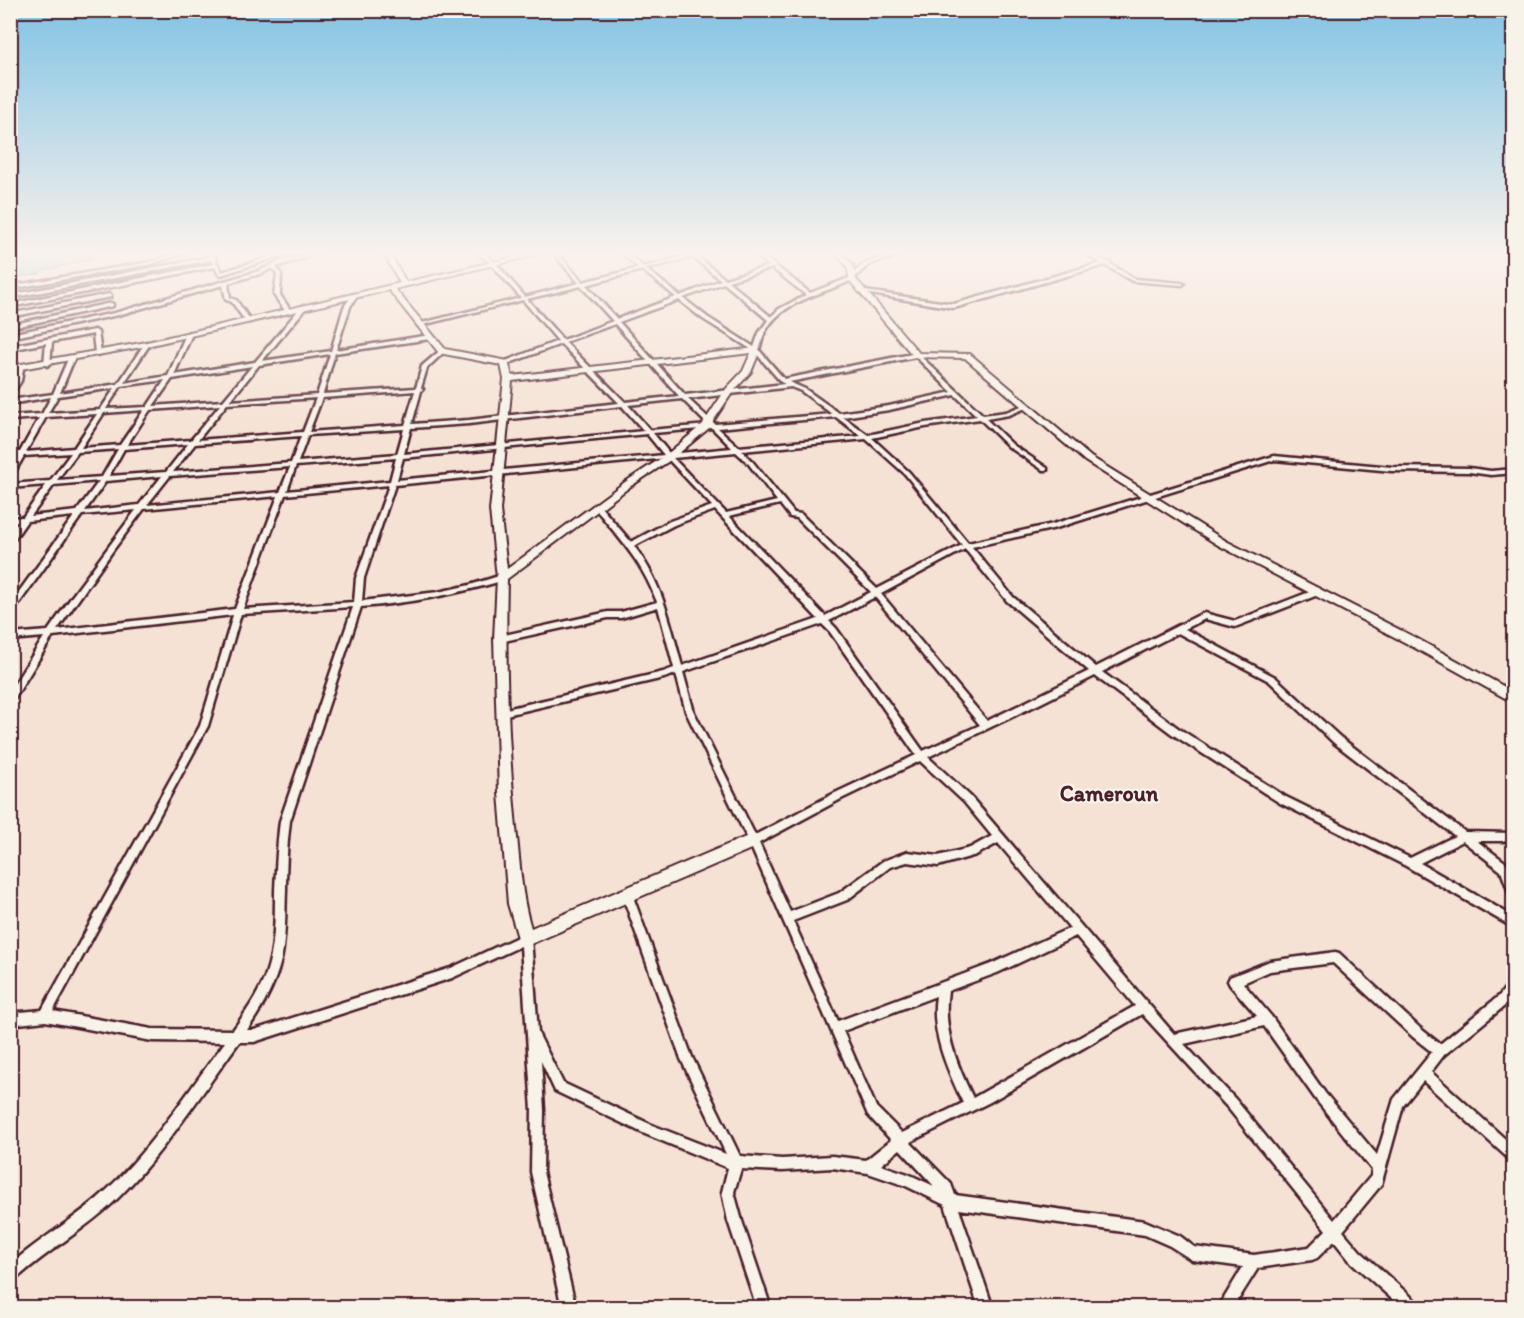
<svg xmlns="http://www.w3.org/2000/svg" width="1524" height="1318" font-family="Itim,sans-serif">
  <rect width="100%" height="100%" fill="#f5e2d4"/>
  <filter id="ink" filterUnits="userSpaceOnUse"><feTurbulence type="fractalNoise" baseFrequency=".0167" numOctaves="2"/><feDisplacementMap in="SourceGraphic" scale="12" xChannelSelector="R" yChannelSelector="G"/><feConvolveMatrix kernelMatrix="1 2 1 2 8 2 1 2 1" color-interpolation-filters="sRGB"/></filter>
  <g filter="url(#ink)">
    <polygon fill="#87d9e0" stroke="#6f8f98" stroke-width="1.5" points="45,252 94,252 88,256 95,258 41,271 39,274 11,278 11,256"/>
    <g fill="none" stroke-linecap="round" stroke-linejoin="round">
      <g stroke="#4a1f2b" stroke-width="5">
        <g id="street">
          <polygon points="181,252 187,252 151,264 10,289 10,286 150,262"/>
          <polygon points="207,252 211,252 214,257 216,257 215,259 222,272 286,252 292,252 221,275 219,275 215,267 10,307 10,304 213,264 211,260 10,298 10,295 210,257"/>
          <polygon points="316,252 322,252 276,267 281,274 280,295 291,311 290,312 286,312 274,295 277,274 272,268 263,273 228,283 230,298 236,300 251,321 250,322 246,322 232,302 226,300 223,285 118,315 10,338 10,334 115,313 259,271 278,262"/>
          <path d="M 477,252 L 482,252 L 495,262 L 525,297 L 579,283 L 552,252 L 556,252 L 583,282 L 639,268 L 620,252 L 625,252 L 644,267 L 690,255 L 690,254 L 692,253 L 695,254 L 710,252 L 697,256 L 725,279 L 769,266 L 753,252 L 758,252 L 810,293 L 849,278 L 862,265 L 871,261 L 899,252 L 905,252 C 896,258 882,259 871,264 C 862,268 858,277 850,281 C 820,295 781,301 765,332 C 762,338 761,344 759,350 L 784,379 L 917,353 L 983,415 L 1006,412 L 1024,405 L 1028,405 L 1028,407 L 1009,415 L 986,419 L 1013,445 L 1047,468 L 1047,470 L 1043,470 L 1009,447 L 980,419 L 925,427 L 872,438 L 909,472 L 968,543 L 1053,524 L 1274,456 L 1392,467 L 1469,468 L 1491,471 L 1514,469 L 1514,473 L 1491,475 L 1469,472 L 1392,471 L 1274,460 L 1056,528 L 972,547 L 1013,597 L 1096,667 L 1201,614 L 1204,613 L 1235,621 L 1312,591 L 1318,591 L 1319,593 L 1318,595 L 1235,627 L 1205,619 L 1185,629 L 1275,677 L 1340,737 L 1465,832 L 1514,833 L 1514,841 L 1477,841 L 1509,865 L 1514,877 L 1514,897 L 1510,895 L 1501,871 L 1463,841 L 1420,863 L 1514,917 L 1514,928 L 1406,866 L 1280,803 L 1172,734 L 1095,676 L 1039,704 L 928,757 L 970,796 L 1174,1034 L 1257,1016 L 1230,985 L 1228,981 L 1230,977 L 1270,961 L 1335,952 L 1339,953 L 1421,1029 L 1440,1044 L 1499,996 L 1510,982 L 1514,981 L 1514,996 L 1507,1004 L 1444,1055 L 1431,1072 L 1514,1147 L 1514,1162 L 1510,1160 L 1423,1081 L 1403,1106 L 1381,1185 L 1343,1231 L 1360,1251 L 1418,1303 L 1420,1308 L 1402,1308 L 1350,1261 L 1334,1241 L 1317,1258 L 1312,1260 L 1258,1268 L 1233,1308 L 1218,1308 L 1243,1267 L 1192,1260 L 1170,1246 L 1145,1235 L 959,1209 L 993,1308 L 979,1308 L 945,1205 L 906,1186 L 868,1173 L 832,1168 L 782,1171 L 741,1169 L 734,1192 L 742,1221 L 771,1308 L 757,1308 L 728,1221 L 722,1192 L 728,1168 L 645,1134 L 555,1091 L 541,1061 L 544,1110 L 543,1172 L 576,1308 L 562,1308 L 531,1172 L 532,1110 L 521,946 L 452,978 L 254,1042 L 239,1042 C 201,1094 165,1151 119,1197 C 87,1229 47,1250 15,1280 L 10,1282 L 10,1265 C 41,1237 78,1218 108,1189 C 153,1146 188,1091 225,1042 L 152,1041 L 45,1021 L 10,1025 L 10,1013 L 42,1010 L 200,726 L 233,615 L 53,636 L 13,701 L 10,702 L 10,691 L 44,637 L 10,640 L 10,634 L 48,631 L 73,595 L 136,510 L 82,515 L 13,612 L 10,613 L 10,604 L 74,516 L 27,521 L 13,541 L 10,541 L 10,533 L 19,521 L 10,522 L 10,518 L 23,517 L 46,485 L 10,488 L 10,484 L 50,481 L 71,453 L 24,456 L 13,475 L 10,477 L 10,468 L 17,456 L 10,457 L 10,453 L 20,452 L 39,418 L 10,420 L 10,416 L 42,414 L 51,397 L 10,404 L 10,400 L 53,394 L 68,359 L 71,357 L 74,359 L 60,393 L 118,384 L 145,343 L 147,342 L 150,344 L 124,383 L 168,376 L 186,334 L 189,332 L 192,334 L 174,375 L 255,362 L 301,307 L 303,306 L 306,308 L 305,309 L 262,361 L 331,351 L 344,307 L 352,295 L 354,294 L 357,296 L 350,307 L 336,350 L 430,335 L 433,337 L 430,339 L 335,353 L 323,394 L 416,388 L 422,366 L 442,349 L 444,350 L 444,352 L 427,368 L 421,388 L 423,389 L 421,391 L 412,424 L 469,420 L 619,403 L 561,344 L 507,364 L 503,364 L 503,362 L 558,341 L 523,300 L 418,326 L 418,324 L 521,298 L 491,264 ZM 693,257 L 721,280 L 680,296 L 646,269 ZM 772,268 L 806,295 L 779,309 L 771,317 L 728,281 ZM 642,270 L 676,297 L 617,319 L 586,285 ZM 724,283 L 768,320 L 759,333 L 754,347 L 707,317 L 683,298 ZM 581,286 L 613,321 L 563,340 L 527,299 ZM 679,300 L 703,319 L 754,351 L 781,382 L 785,384 L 685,395 L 619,322 ZM 615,324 L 679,396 L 625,402 L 565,342 ZM 330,354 L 317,395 L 230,401 L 259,365 ZM 916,357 L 952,392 L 889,406 L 839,413 L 805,389 L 789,382 ZM 252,366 L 223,401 L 153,406 L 172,379 ZM 165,380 L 147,407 L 106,409 L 121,386 ZM 791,387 L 801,391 L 832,414 L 715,424 L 688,399 ZM 115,388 L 100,410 L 48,413 L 58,396 ZM 415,391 L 405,425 L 309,432 L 322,398 ZM 955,395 L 977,416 L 925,423 L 868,435 L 843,417 L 889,410 ZM 316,398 L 303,432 L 198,440 L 227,404 ZM 682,399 L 708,425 L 650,430 L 628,405 ZM 220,405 L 191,440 L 127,445 L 150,410 ZM 622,406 L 644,431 L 404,454 L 411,428 L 469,424 ZM 144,410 L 120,445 L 81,448 L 104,413 ZM 97,414 L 74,448 L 26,452 L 46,417 ZM 836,417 L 861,436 L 739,447 L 718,428 ZM 712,428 L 732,448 L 670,454 L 653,433 ZM 404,429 L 397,454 L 298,462 L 308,435 ZM 647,434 L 664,455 L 397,480 L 403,458 ZM 301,436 L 291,463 L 173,472 L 195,444 ZM 866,439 L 905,474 L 962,545 L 877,589 L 801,514 L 794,513 L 752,461 L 742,451 ZM 188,444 L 166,472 L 109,476 L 124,449 ZM 118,449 L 102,477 L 57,480 L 78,452 ZM 736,452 L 748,463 L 777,501 L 726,513 L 673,458 ZM 396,458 L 390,481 L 287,491 L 296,466 ZM 667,458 L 712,506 L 670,521 L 631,542 L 600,506 L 598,506 L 595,508 C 621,541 641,560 657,602 L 621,612 L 608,612 L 500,636 L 496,639 L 500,642 L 608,618 L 621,618 L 658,607 L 674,668 L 663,672 L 502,710 L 499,711 L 498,713 L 499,715 L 502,716 L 664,678 L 676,674 L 686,712 L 749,842 L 868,1115 L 891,1140 L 866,1160 L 832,1156 L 782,1159 L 740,1156 L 692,1057 L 632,894 L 631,891 L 627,889 L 623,891 L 622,894 L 681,1059 L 726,1154 L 652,1125 L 563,1083 L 538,1033 L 531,938 L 530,934 L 526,933 L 451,968 L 254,1030 L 247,1030 C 262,1009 275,985 281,960 C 286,937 285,913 286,890 C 286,867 287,844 290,821 L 361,607 C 410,603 457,594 505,580 L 506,578 L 502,575 L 470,585 L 438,592 L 362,601 L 364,578 L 395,485 ZM 290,467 L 280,492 L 147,505 L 170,476 ZM 162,476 L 139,505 L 85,511 L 106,481 ZM 99,481 L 77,511 L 31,516 L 54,485 ZM 389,485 L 356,578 L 354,602 L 243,609 L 285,495 ZM 278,496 L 235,609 L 57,630 L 114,549 L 144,509 ZM 780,504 L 790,517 L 797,518 L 871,592 L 825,616 L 729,516 ZM 715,510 L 818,619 L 682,666 C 670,622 662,582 634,546 L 674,525 ZM 965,549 L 1007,601 L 1089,671 L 987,721 L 881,594 ZM 875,597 L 980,725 L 923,751 L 836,628 L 829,621 ZM 353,607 L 280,821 C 277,844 276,867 275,891 C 275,918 275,948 266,974 C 259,994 246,1012 233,1030 L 152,1029 L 53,1011 L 208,726 L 241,614 ZM 822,624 L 830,632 L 916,755 L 835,793 L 755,835 L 694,712 L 683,672 ZM 1178,633 L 1269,681 L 1334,743 L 1455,836 L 1410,858 L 1286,797 L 1178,728 L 1102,672 ZM 920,761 L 964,802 L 992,836 L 970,848 L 938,856 L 907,852 L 883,861 L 839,893 L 790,912 L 759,843 L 841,799 ZM 998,843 L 1070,928 L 991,964 L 838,1021 L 793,921 L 847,900 L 890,867 L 907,862 L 938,866 L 976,855 ZM 1076,936 L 1135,1006 L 973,1098 C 957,1065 942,1029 948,991 L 997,973 ZM 1333,963 L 1413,1037 L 1432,1052 L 1394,1099 L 1377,1155 L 1325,1093 L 1271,1016 L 1243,983 L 1270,971 ZM 936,996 C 930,1032 948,1071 963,1103 L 902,1133 L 876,1107 L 843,1031 ZM 1142,1014 L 1228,1108 L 1326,1230 L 1309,1247 L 1254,1255 L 1194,1247 L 1180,1236 L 1145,1221 L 955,1195 L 951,1184 L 910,1142 L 990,1102 ZM 1264,1026 L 1317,1101 L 1372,1170 L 1371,1176 L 1334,1220 L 1236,1100 L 1184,1044 ZM 900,1149 L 934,1186 L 908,1174 L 881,1165 Z"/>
          <path d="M 1083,252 C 1093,252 1100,262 1110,262 L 1110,264 L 1135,279 L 1182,283 L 1184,284 L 1182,285 L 1132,281 L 1105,265 L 954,308 L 865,293 L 863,292 L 865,291 L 954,304 L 1101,263 Z"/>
          <polygon points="109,294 111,295 111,297 10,317 10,314"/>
          <polygon points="111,303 113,304 113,306 10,328 10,325"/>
          <polygon points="95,330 98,332 101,353 98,355 95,353 93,334 52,342 50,364 47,366 44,364 46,343 10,350 10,346"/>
          <polygon points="20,367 23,369 21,381 12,395 10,396 10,388 15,381 17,369"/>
        </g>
      </g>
      <g stroke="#4a1f2b" stroke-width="4">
        <g id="secondary">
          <path d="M 383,252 L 389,252 L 406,282 L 537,252 L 548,252 L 395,289 L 445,349 L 508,361 L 512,376 L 756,348 L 760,350 L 751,372 L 732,393 L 708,429 L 672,459 L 631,486 L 507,579 C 505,662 508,746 516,828 C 520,862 521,896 531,928 L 748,836 L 753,835 L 758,836 L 760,841 L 758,846 L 526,946 L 520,943 L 518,938 L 508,904 L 499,793 L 494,639 L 497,578 L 490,510 L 504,379 L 501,365 L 439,353 L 389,290 L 147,346 L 10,371 L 10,366 L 147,342 L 400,283 ZM 751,353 L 743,371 L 726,389 L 702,425 L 666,455 L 625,482 L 507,569 L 500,510 L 512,381 Z"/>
          <polygon points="834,252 841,252 853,265 856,279 919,353 970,354 1091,457 1226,541 1414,637 1514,692 1514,703 1406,643 1218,545 1085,461 965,358 914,357 850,281 847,266"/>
        </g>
      </g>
      <use href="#street" fill="#f7f3e8" fill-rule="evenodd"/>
      <use href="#secondary" fill="#f7f3e8" fill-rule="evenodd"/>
    </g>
  </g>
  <linearGradient id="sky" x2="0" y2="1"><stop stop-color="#81c3e5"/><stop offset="0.58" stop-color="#faf2ec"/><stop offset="1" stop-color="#faf2ec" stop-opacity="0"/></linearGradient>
  <rect width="1524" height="436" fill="url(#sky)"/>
  <g text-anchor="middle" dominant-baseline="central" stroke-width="4.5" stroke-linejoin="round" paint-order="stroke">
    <g font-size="22" font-weight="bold" fill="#4a1f2b" stroke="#f7f3e8">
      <text x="1109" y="793">Cameroun</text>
    </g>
  </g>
  <rect width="1524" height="1318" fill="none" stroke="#f7f3e8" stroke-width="36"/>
  <rect x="18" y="18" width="1488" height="1282" fill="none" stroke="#4a1f2b" stroke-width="2" filter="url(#ink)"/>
</svg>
